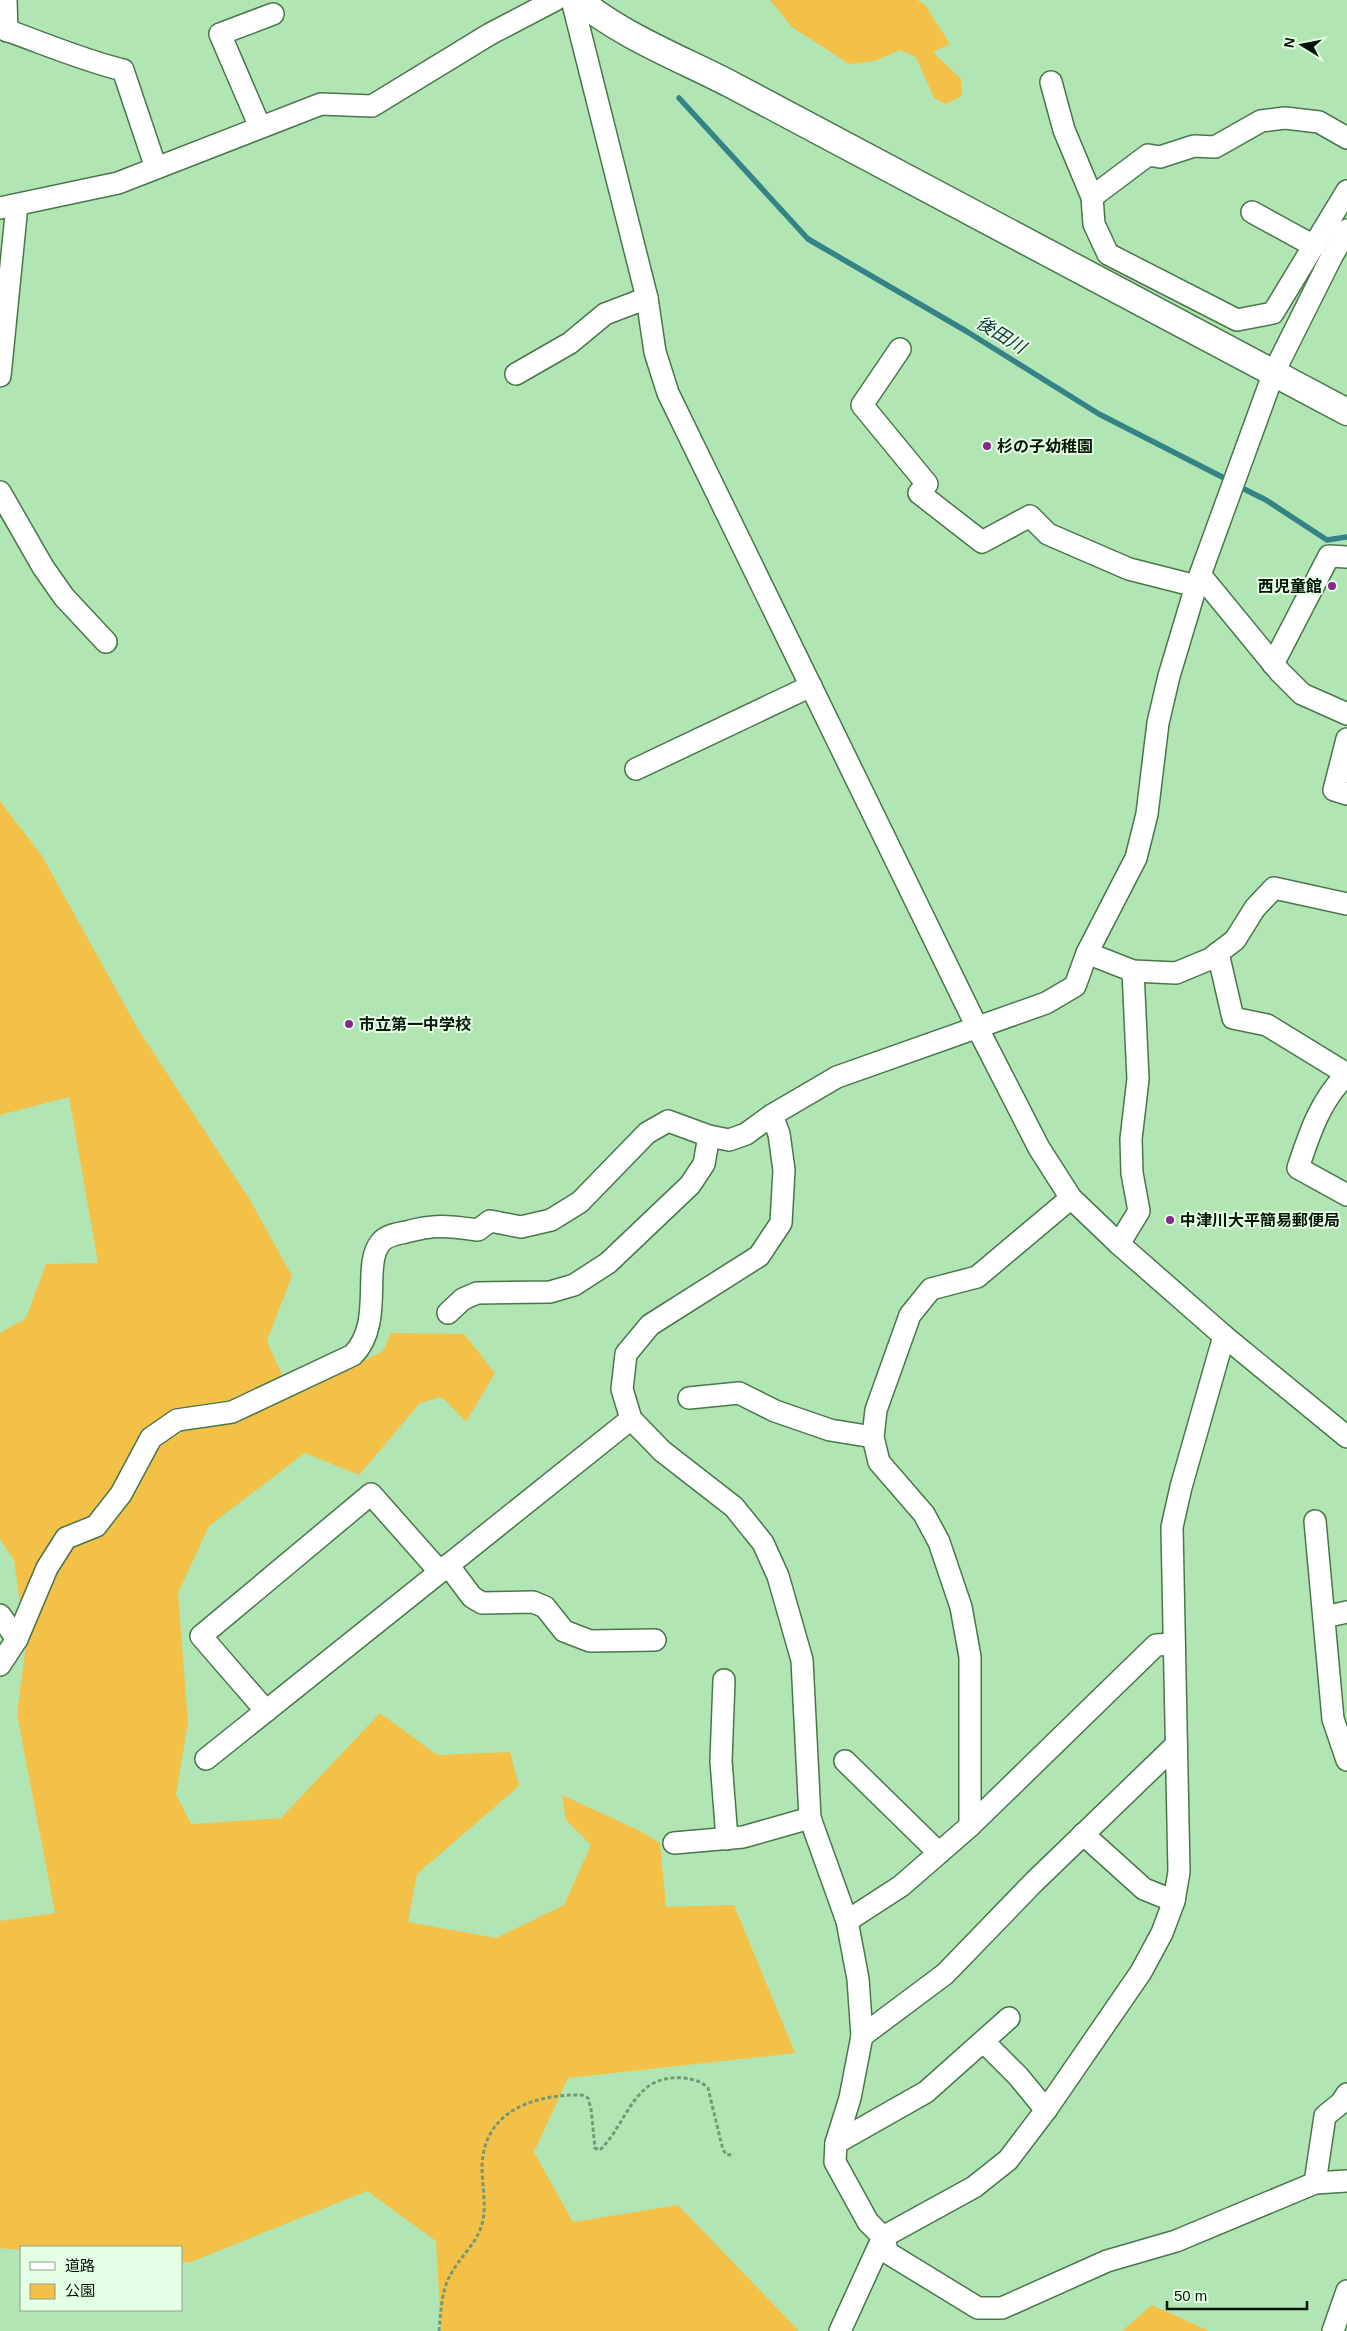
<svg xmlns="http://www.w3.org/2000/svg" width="1347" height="2331" font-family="Arial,'Noto Sans JP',sans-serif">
  <rect width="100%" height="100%" fill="#b2e5b4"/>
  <g fill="#f3c147">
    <polygon points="770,0 917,0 925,5 950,44 933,52 961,79 962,96 946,104 934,98 916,57 900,50 875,61 849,64 792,27"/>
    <polygon points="0,801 42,856 138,1029 250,1200 292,1276 267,1341 292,1397 383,1351 391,1333 464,1334 495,1373 466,1422 442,1397 420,1403 359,1475 305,1453 209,1526 178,1593 188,1723 176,1794 191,1824 281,1818 380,1713 437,1755 510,1752 519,1786 417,1874 408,1922 496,1938 564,1905 591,1845 566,1820 562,1795 640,1831 660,1843 666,1907 734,1905 795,2053 568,2078 534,2152 573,2222 678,2205 799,2331 441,2331 436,2241 367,2191 191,2262 181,2262 181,2247 21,2247 21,2250 0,2248 0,1921 55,1913 17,1714 26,1644 14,1560 0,1539 0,1333 26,1318 46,1264 98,1263 69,1097 0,1115"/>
    <polygon points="1152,2305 1209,2331 1122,2331"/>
  </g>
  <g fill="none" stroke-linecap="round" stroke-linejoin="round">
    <g stroke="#358386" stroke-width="5.5">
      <polyline points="679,98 808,239 966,331 1099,414 1230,481"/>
      <polyline points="1238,486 1266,500 1327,540 1347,537"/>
    </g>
    <g stroke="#48774b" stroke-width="24">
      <g id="minor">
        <polyline points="6,0 7,31"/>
        <polyline points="572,0 647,298 655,352 668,393 977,1027 1039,1148 1071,1198 1119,1244 1224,1336 1347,1437"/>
        <path d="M 0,28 C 41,42 81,60 123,70 L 156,168"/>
        <polyline points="1051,82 1064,130 1092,197 1094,224 1108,254 1237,320 1273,313 1347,191"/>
        <polyline points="260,127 220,34 273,14"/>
        <polyline points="1092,197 1148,155 1160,157 1194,146 1215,147 1261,121 1285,118 1319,122 1347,138"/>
        <polyline points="0,208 118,183 321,104 372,106 490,34 555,0"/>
        <polyline points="1252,212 1314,246"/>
        <polyline points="900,349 862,405 927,484 919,493 982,542 1030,516 1048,534 1129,569 1196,586"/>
        <polyline points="516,374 570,343 605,314 647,298"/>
        <polyline points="0,376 17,205"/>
        <polyline points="0,492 43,567 64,597 106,642"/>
        <polyline points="1201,576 1280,672 1302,694 1347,714"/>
        <polyline points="1273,664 1329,556 1347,557"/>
        <polyline points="1347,739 1334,790 1347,794"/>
        <polyline points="636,769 811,686"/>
        <polyline points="1087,953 1133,971 1176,973 1210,959 1235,940 1255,908 1274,888 1347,904"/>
        <polyline points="1218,953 1233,1018 1267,1025 1347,1074"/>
        <path d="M 1347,1074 C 1320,1101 1310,1132 1298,1168 L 1347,1195"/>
        <polyline points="772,1115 779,1134 784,1170 781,1223 759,1256 650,1325 626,1354 622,1389 631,1419 662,1451 734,1507 763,1543 778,1576 802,1660 810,1818 847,1921 858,1979 862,2036 850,2098 836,2143 835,2162 868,2222 883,2237 888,2253 978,2308 1002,2308 1107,2261 1176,2241 1315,2183 1347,2181"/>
        <polyline points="1119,1244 1139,1211 1132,1173 1131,1139 1138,1079 1133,971"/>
        <polyline points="448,1313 463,1299 477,1293 550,1292 574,1285 608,1263 690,1185 704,1164 709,1136"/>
        <polyline points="689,1398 739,1393 775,1411 830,1430 873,1437"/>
        <polyline points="1315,1521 1333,1719 1347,1760"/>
        <polyline points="448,1565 472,1597 482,1603 533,1602 545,1607 564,1631 590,1641 655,1640"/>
        <polyline points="0,1615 17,1639"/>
        <polyline points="1324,1617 1347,1612"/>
        <path d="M 0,1665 L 17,1639 L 47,1568 L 66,1538 L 96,1526 L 121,1494 L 151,1438 L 177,1420 L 232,1412 L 353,1355 C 385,1322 361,1265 381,1242 C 387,1235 397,1234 406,1232 C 435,1224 448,1226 478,1230 L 490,1221 L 521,1227 L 551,1220 L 580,1202 L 647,1133 L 668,1121 L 709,1136 L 729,1140 L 746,1134 L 772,1115 L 837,1077 L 1046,1003 L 1075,986 L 1087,953 L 1136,858 L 1147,814 L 1158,723 L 1169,676 L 1196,586 L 1274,372 L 1332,256 L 1347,230"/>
        <polyline points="724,1680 721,1761 727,1839"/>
        <polyline points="266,1711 201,1636 371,1494 440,1572"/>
        <polyline points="206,1759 631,1419"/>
        <polyline points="845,1761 939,1853"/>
        <polyline points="970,1826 970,1657 961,1607 939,1542 924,1514 879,1462 873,1437 876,1410 910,1315 931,1289 977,1277 1071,1198"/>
        <polyline points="1083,1834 1144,1889 1174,1901"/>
        <polyline points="674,1843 743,1837 810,1818"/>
        <polyline points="847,1921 901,1886 970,1826 1156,1645 1174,1644"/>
        <polyline points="862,2036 945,1974 1034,1882 1176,1745"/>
        <polyline points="984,2042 1018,2076 1046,2110"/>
        <polyline points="836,2143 926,2092 1009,2018"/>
        <polyline points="1315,2183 1325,2116 1341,2103 1347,2094"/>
        <polyline points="840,2331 883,2237 974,2187 1008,2160 1046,2110 1141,1972 1162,1933 1174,1901 1179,1872 1172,1527 1181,1487 1224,1336"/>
        <polyline points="1333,2331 1347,2291"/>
      </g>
    </g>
    <g stroke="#48774b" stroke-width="29">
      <path id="tertiary" d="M 579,0 C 622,36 682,59 732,85 L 1347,412"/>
    </g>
    <path stroke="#739a75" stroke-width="3" stroke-dasharray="4 2.5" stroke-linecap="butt" d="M 439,2331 C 441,2311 441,2290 452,2272 C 461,2256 477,2243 482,2224 C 487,2206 482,2186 482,2167 C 483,2111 534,2094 582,2095 L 588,2098 L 591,2109 L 595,2148 L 600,2150 C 629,2121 633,2074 683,2078 C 693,2079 701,2081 708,2088 L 723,2150 L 727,2155 L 734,2154"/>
    <use href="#minor" stroke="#fff" stroke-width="21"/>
    <use href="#tertiary" stroke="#fff" stroke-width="26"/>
  </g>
  <g fill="#88258e" stroke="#e5ffe5" stroke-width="2">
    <circle cx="987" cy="446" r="5"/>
    <circle cx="1332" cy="586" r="5"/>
    <circle cx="349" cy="1024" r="5"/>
    <circle cx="1170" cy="1220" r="5"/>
  </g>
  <g text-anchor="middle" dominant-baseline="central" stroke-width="4" stroke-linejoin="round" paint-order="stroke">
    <g font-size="16" font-weight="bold" fill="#041605" stroke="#e5ffe5" text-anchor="start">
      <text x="997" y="446">杉の子幼稚園</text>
      <text x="1322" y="586" text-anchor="end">西児童館</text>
      <text x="359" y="1024">市立第一中学校</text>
      <text x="1180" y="1220">中津川大平簡易郵便局</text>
    </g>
    <g font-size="18" font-style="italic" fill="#133437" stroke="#e5ffe5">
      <text transform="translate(1001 335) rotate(32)">後田川</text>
    </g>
  </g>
  <rect x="20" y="2246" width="162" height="65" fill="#e5ffe5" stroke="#8ba28b"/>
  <rect x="30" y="2262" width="25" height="8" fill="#ffffff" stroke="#8ba28b"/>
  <text x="65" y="2271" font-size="15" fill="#041605">道路</text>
  <rect x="30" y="2284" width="25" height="15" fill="#f3c147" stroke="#8ba28b"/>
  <text x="65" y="2296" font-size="15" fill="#041605">公園</text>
  <g transform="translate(1302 45) rotate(280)" stroke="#e5ffe5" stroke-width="4" paint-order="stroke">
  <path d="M0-4L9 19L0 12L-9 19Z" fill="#041605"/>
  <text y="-8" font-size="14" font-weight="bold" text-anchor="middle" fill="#041605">N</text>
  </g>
  <path d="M1167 2301v8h140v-8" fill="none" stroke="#041605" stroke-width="2.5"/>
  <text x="1174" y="2301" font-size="15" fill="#041605" stroke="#e5ffe5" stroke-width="4" paint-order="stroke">50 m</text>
</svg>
